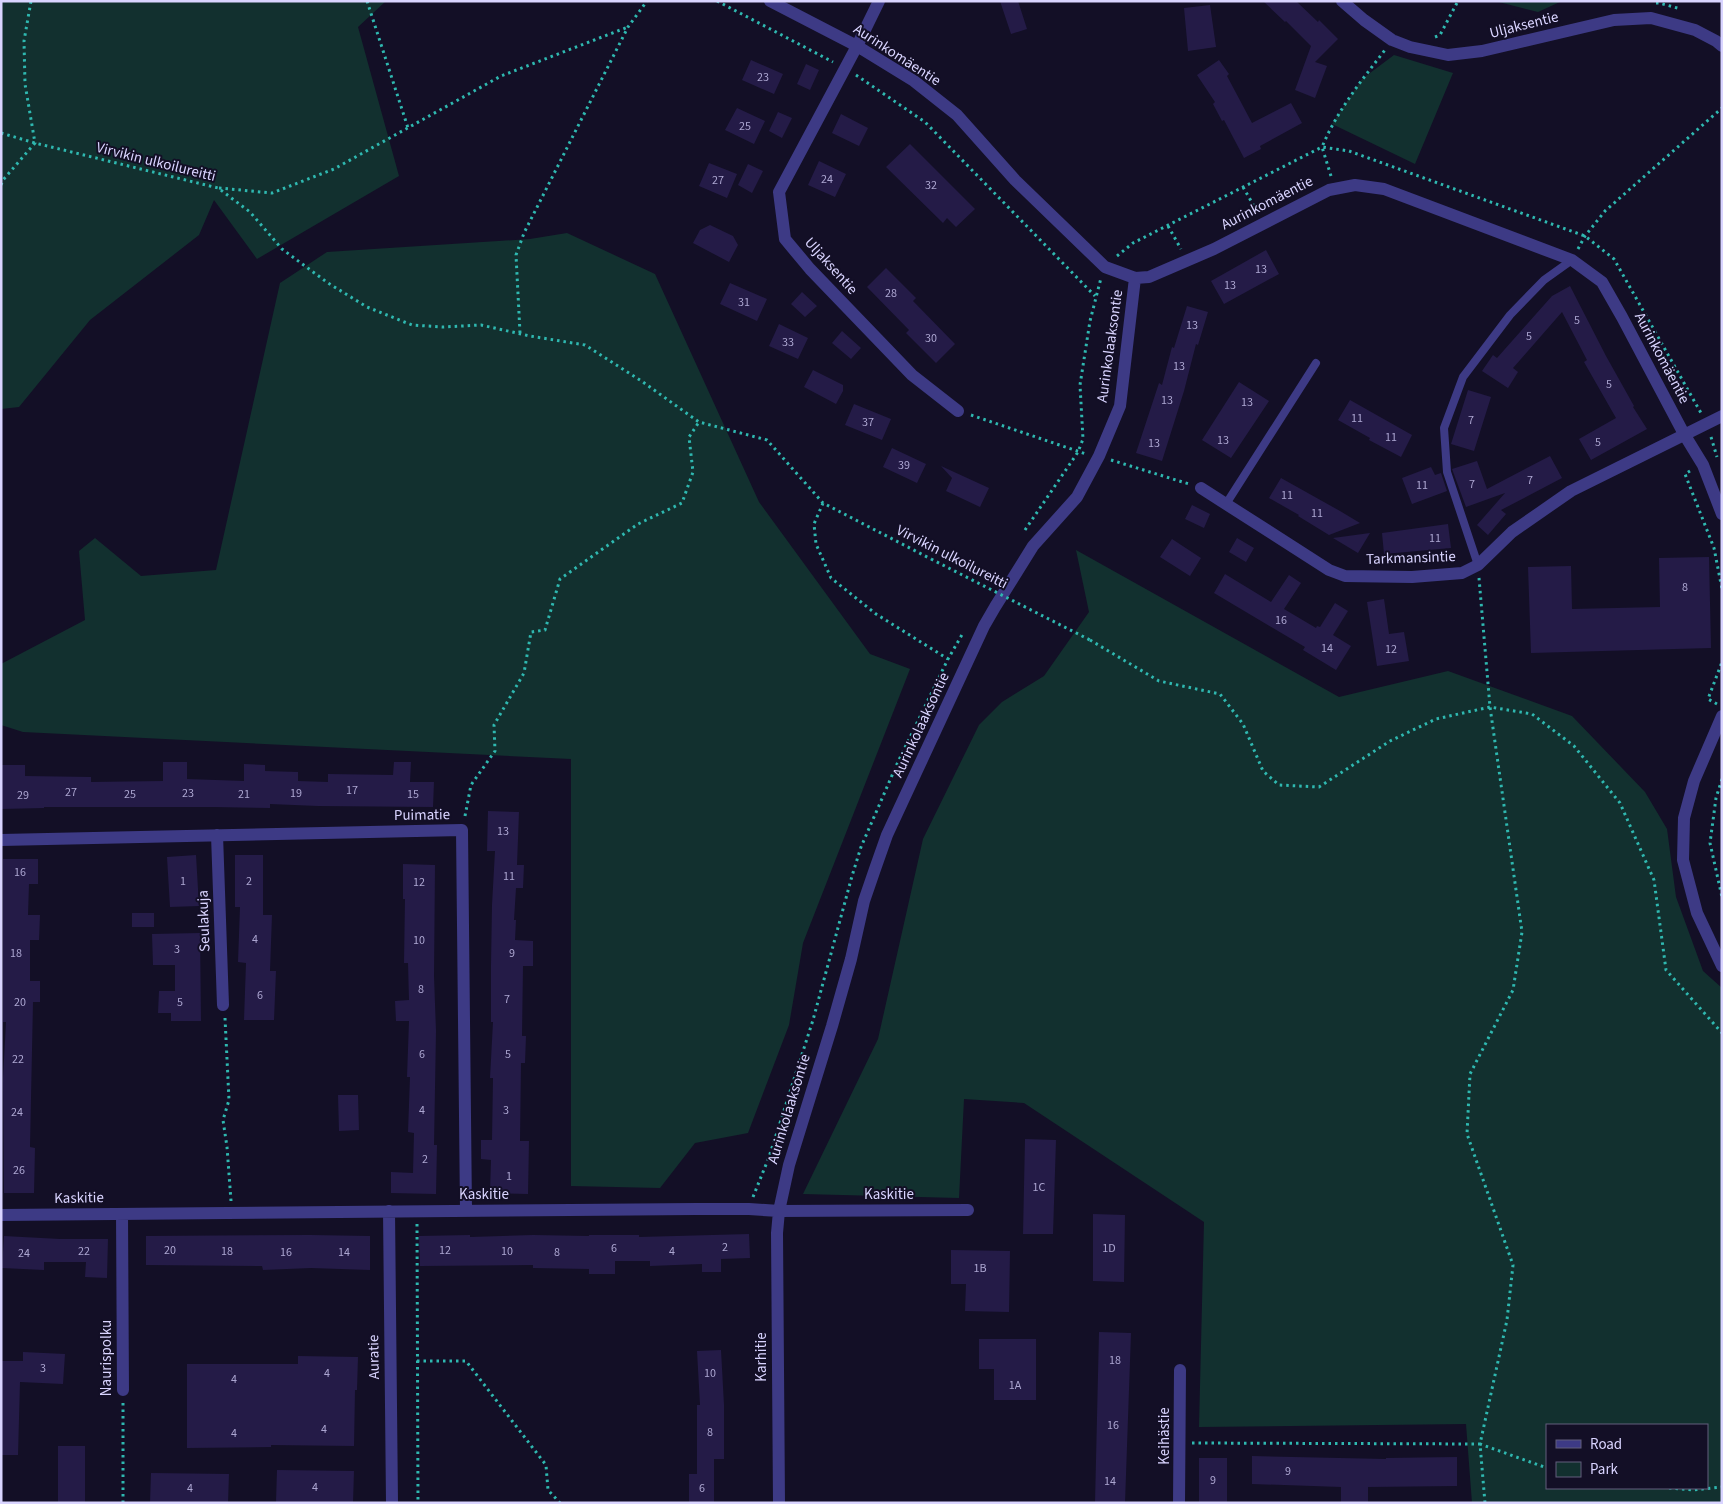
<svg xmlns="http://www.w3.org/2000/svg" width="1723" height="1504" viewBox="0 0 1723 1504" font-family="'Source Sans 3',sans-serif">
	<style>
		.green { fill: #12302f; fill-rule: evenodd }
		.building { fill: #241b47 }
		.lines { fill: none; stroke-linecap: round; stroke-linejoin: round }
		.path { stroke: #2fb8b0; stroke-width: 3; stroke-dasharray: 2.5 4; stroke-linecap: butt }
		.service { stroke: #3d3a85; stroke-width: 8 }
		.minor { stroke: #3d3a85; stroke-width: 12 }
		.path-bridge { stroke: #2fb8b0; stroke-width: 3; stroke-dasharray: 2.5 4; stroke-linecap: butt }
		.labels { text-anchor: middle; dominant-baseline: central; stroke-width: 4; stroke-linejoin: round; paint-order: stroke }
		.number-label { font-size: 12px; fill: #aca6d1 }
		.street-label { font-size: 15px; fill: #d9d4ff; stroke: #130f26 }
	</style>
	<rect width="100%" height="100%" fill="#130f26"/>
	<path class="green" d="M1,1H386L358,27L399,176L257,259L214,200L199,235L90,320L19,407L1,409Z
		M1495,1H1562L1538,12Z
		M1394,55L1453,73L1415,164L1332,124L1362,79Z
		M567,233L655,274L759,502L870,654L910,669L803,943L789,1025L748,1133L695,1143L660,1188L571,1186V759L23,732L1,725V664L85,620L79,551L95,538L141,576L216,570L280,283L327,252L530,239Z
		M1076,550L1339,697L1448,671L1572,716L1645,792L1667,829L1676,897L1703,971L1722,988V1503H1472L1466,1424L1199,1427L1204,1222L1024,1103L964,1099L959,1198L803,1194L878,1039L923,839L979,725L1002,702L1044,676L1089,612ZM1707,1425V1488H1547V1425Z"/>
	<path class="building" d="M1000,1H1018L1027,29L1011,34Z
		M1263,1H1296L1318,22L1319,20L1338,39L1315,62L1327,66L1315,98L1295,90L1311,46L1286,21L1285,22Z
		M1210,5L1216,47L1188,51L1184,8Z
		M751,60L783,74L774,94L742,80Z
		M1219,60L1229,74L1227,76L1252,123L1291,103L1302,123L1260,146L1261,149L1244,158L1224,120L1222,121L1213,104L1215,102L1197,75Z
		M806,64L819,70L810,90L797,84Z
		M737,108L765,121L754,144L725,130Z
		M778,112L792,118L782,138L769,131Z
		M841,114L868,128L859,146L832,133Z
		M910,144L975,209L956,227L947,218L943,223L886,167Z
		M819,161L846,174L835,197L808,185Z
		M709,163L737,174L727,198L699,186Z
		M748,164L763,171L752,193L738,185Z
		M710,225L733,236L738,245L729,262L693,243L700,230Z
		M1266,250L1279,274L1224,304L1211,281Z
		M886,268L916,298L913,301L955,344L936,363L906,333L909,330L867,287Z
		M730,283L767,299L757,321L720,304Z
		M1570,286L1606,356L1634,406L1633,407L1647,429L1591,460L1579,439L1616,418L1584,362L1587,360L1562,312L1513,368L1518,372L1508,388L1482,371L1493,355L1497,358L1552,296Z
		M802,292L817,306L805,317L791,304Z
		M1187,306L1208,312L1198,345L1196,344L1184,391L1162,461L1136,453L1159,383L1162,385L1172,347L1174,348Z
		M779,324L808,338L798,359L769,346Z
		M842,331L861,348L851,359L832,343Z
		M813,370L843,385V391L836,404L804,387Z
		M1239,382L1269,401L1231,458L1202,440Z
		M1468,390L1491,397L1474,451L1451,444Z
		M1350,400L1412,435L1401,457L1369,440L1370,438L1338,420Z
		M854,404L891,419L882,440L845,425Z
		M892,448L926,464L917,483L883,467Z
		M1550,456L1562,478L1501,510L1506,514L1488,535L1477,525L1505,493L1466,507L1452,469L1477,461L1487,489Z
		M941,466L989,488L980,507L946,491L952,478Z
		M1431,467L1435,475L1441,473L1447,491L1412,504L1402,478Z
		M1281,478L1340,511L1360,523L1329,535L1298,516L1299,515L1269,498Z
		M1192,505L1210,514L1204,528L1185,519Z
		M1448,524L1451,548L1384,554L1382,533Z
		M1370,533L1358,553L1333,538Z
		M1237,538L1254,548L1246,562L1229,552Z
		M1172,539L1201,558L1190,576L1160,557Z
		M1709,557L1711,648L1531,653L1528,567L1571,566L1572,609L1660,607L1659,558Z
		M1225,574L1271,602L1289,575L1301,583L1284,609L1316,628L1317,626L1320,627L1335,603L1348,611L1333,635L1351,646L1336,670L1303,650L1305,647L1214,593Z
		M1384,599L1389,634L1404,632L1409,661L1377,666L1367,602Z
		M163,762H187V779L244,781V764L265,765V771L298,772V781L328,782V774L393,775L394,762H411L410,782H434L433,807L318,806L270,804V808L214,807H44V808L1,809V765H25V776L91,777V782L163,781Z
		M488,811L519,812L517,865H524L523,888H516L514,920H516L515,940L533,941V966H523L522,1036H526L525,1063H521L520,1141H529L528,1194L490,1193L491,1160L481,1159V1140H492L493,1078H490L493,1022H491V965L492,905L495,851H487Z
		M196,855L199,906L170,907L167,857Z
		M235,855H263V915H272L270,971H276L274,1020H244L246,963L238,962L240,907H235Z
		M3,859H38V884H29L28,915H40L39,940H30V981H40V1002H33L30,1147L35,1148L34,1193H4L3,1078L6,1022H3Z
		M403,864L435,865L434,976L436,1031L434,1145H437L436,1194L391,1193V1172L413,1173L414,1133L408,1132L410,1077H407L409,1021H396L395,1001L409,1000L408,963H404L405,899H403Z
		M132,913H154V927H132Z
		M200,933L201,1021H171V1013H158L159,991H175V965H153L152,934Z
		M338,1095H358L359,1130L339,1131Z
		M1025,1139L1056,1140L1053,1234H1023Z
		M1093,1214L1125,1215L1124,1282L1093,1281Z
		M749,1234L750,1258L721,1259V1272H702V1264L650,1266V1261H615V1274H589V1269L533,1268V1265L420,1266L419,1236L470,1235V1237L533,1235L589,1236V1235H639V1237Z
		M310,1235L370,1236V1270L311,1268L263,1270L262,1266L146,1265V1236Z
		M4,1236L60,1239H108L107,1278L85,1277L86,1262H44V1270L2,1268Z
		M951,1250L1010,1251L1009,1312L965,1311L966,1284H951Z
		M1099,1332L1131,1333L1125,1503H1095Z
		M979,1339H1036V1400H994V1369H979Z
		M721,1350L724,1405V1459H714V1503H689V1474H697V1405H700L697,1351Z
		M23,1352L65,1354L63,1384L20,1382L18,1455H1V1361H23Z
		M298,1356L358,1357L357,1390H355L354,1446L271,1445V1447L187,1448V1364H298Z
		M58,1446H85V1503H58Z
		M1252,1456L1386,1459V1458L1457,1457V1486L1368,1487V1503H1341V1487L1252,1484Z
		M1199,1458H1227V1503H1199Z
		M277,1470L354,1471L353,1503L276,1502Z
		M151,1473L229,1474L228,1503H150Z"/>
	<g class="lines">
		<path class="path" d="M367,1L408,128
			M717,1L833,62
			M1656,3H1659L1681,9
			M1435,37L1440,35L1458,1
			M856,75L925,122L1095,296
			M1,133L35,143L218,188L250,212L282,249L328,283L367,307L412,325L443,327L481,325L530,336L585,345L640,380L699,422L767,440L823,503L931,559
			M1331,176L1322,147C1337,111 1361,81 1385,50
			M1,185L3,180L35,143L25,84L24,41L31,1
			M1243,187L1258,213
			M219,188L272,193L334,169L501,76L628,27
			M1168,226L1181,249
			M1578,249L1585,236L1605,211L1722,108
			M1117,256L1133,243L1322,147L1349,151L1585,236L1614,259L1701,413
			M520,333L516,255L524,233L628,27L647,1
			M971,415L1086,454
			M1711,437L1717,457
			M1111,460L1189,484
			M1690,471L1685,474L1714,548L1722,589
			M823,503L814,524L816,544L831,578L876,614L948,659
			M1025,530L1078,452L1083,439L1080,385L1090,321L1101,278
			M1479,578L1490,707L1522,932L1513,990L1470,1074L1467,1134L1513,1265L1507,1320L1480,1444L1547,1468
			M1090,640L1159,681L1220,694L1243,724L1263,771L1279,785L1319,787L1390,741L1436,719L1490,707L1532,714L1574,746L1620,803L1654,880L1666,970L1722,1033
			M1717,704L1708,699L1722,662
			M1722,779L1716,798L1710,843L1722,897
			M465,816L471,785L495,751L494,725L524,673L531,632L545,630L560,579L638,524L682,503L693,472L689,437L699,422
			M225,1018L229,1100L223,1120L227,1147L231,1201
			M780,1123L813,1020L852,876L861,847L897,764L948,659L963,633
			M753,1197L769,1157L780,1123L787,1113L790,1112
			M417,1224L418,1503
			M417,1361H466L546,1465L548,1490L560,1503
			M123,1403V1503
			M1192,1443L1480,1444L1485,1503
			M1669,1488L1693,1490L1722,1487"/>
		<path class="service" d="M1226,504L1316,363
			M1478,565L1447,472L1444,428L1463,377L1510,315L1544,280L1572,260"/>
		<path class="minor" d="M770,1L857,46L914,81L957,115L1015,180L1105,267L1135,278L1149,277L1214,249L1329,190L1355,185L1384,189L1572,260L1602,282L1622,317L1684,434L1703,465L1722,514
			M879,1L857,46L779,192L785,239L810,269L912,375L958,411
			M1342,1L1364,20L1392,40L1410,47L1448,55L1482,51L1614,20L1651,18L1695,30L1716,41L1722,46
			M1201,488L1329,570L1345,576L1412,577L1462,573L1478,565L1512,532L1571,491L1722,416
			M1722,716L1694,781L1684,818L1683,860L1697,913L1722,966
			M217,835L223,1005
			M1,840L462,830L466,1211
			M389,1211L392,1503
			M122,1214L123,1390
			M1,1215L695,1209H749L779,1211L968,1210
			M779,1503L777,1233L779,1211L789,1165L832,1026L851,959L864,901L875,869L887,835L984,626L995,607L1033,546L1077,497L1099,456L1120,406L1135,278
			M1179,1503L1180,1370"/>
		<path class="path-bridge" d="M931,559L1090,640"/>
	</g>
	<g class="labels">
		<g class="number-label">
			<text x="763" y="77">23</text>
			<text x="745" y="126">25</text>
			<text x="827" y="179">24</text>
			<text x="718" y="180">27</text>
			<text x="931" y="185">32</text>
			<text x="1261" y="269">13</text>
			<text x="1230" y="285">13</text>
			<text x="891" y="293">28</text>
			<text x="744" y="302">31</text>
			<text x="1577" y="320">5</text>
			<text x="1192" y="325">13</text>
			<text x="1529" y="336">5</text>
			<text x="931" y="338">30</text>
			<text x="788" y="342">33</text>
			<text x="1179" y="366">13</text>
			<text x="1609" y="384">5</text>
			<text x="1167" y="400">13</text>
			<text x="1247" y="402">13</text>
			<text x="1357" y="418">11</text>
			<text x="1471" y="420">7</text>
			<text x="868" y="422">37</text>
			<text x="1391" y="437">11</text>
			<text x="1223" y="440">13</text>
			<text x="1598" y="442">5</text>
			<text x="1154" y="443">13</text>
			<text x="904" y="465">39</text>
			<text x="1530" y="480">7</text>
			<text x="1472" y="484">7</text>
			<text x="1422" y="485">11</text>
			<text x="1287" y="495">11</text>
			<text x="1317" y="513">11</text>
			<text x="1435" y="538">11</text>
			<text x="1685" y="587">8</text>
			<text x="1281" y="620">16</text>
			<text x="1327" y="648">14</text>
			<text x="1391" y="649">12</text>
			<text x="352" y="790">17</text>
			<text x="71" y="792">27</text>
			<text x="188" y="793">23</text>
			<text x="296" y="793">19</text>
			<text x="130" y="794">25</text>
			<text x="244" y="794">21</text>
			<text x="413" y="794">15</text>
			<text x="23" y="795">29</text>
			<text x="503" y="831">13</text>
			<text x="20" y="872">16</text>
			<text x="509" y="876">11</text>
			<text x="183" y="881">1</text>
			<text x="249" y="881">2</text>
			<text x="419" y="882">12</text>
			<text x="255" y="939">4</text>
			<text x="419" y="940">10</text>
			<text x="177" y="949">3</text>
			<text x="16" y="953">18</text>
			<text x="512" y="953">9</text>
			<text x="421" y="989">8</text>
			<text x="260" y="995">6</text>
			<text x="507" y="999">7</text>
			<text x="20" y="1002">20</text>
			<text x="180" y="1002">5</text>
			<text x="422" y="1054">6</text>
			<text x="508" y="1054">5</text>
			<text x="18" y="1059">22</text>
			<text x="422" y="1110">4</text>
			<text x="506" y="1110">3</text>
			<text x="17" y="1112">24</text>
			<text x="425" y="1159">2</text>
			<text x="19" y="1170">26</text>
			<text x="509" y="1176">1</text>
			<text x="1039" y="1187">1C</text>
			<text x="725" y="1247">2</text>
			<text x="614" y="1248">6</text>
			<text x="1109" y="1248">1D</text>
			<text x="170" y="1250">20</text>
			<text x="445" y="1250">12</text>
			<text x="84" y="1251">22</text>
			<text x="227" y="1251">18</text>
			<text x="507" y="1251">10</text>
			<text x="672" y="1251">4</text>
			<text x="286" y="1252">16</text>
			<text x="344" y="1252">14</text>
			<text x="557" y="1252">8</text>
			<text x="24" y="1253">24</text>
			<text x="980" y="1268">1B</text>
			<text x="1115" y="1360">18</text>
			<text x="43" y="1368">3</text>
			<text x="327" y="1373">4</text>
			<text x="710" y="1373">10</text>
			<text x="234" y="1379">4</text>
			<text x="1015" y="1385">1A</text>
			<text x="1113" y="1425">16</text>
			<text x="324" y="1429">4</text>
			<text x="710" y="1432">8</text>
			<text x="234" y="1433">4</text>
			<text x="1288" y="1471">9</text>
			<text x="1213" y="1480">9</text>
			<text x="1110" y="1481">14</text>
			<text x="315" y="1487">4</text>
			<text x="190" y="1488">4</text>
			<text x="702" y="1488">6</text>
		</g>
		<g class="street-label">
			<text transform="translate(1524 25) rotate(-14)">Uljaksentie</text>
			<text transform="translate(897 55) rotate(33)">Aurinkomäentie</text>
			<text transform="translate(156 162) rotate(14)">Virvikin ulkoilureitti</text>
			<text transform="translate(1267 203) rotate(-27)">Aurinkomäentie</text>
			<text transform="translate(831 266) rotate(48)">Uljaksentie</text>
			<text transform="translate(1110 346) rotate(-82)">Aurinkolaaksontie</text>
			<text transform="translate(1662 358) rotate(62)">Aurinkomäentie</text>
			<text transform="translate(952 557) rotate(27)">Virvikin ulkoilureitti</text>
			<text transform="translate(1411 558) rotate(-2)">Tarkmansintie</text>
			<text transform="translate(921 725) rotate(-65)">Aurinkolaaksontie</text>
			<text transform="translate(422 815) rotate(-1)">Puimatie</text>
			<text transform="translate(204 921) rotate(-92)">Seulakuja</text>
			<text transform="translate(789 1109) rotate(-73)">Aurinkolaaksontie</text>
			<text x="484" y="1194">Kaskitie</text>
			<text x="889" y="1194">Kaskitie</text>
			<text transform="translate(79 1198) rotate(-1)">Kaskitie</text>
			<text transform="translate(374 1357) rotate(-91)">Auratie</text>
			<text transform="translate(761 1357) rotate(-90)">Karhitie</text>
			<text transform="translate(106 1358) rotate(-90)">Naurispolku</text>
			<text transform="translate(1164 1436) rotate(-90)">Keihästie</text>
		</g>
	</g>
	<rect width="1723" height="1504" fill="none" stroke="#d9d4ff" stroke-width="5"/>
	<rect x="1546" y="1424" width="162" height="65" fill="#130f26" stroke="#625e7d"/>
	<rect x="1556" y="1440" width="25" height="8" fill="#3d3a85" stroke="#625e7d"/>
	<text x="1590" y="1449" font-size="15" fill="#d9d4ff">Road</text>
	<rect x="1556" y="1462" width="25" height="15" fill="#12302f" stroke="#625e7d"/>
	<text x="1590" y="1474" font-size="15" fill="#d9d4ff">Park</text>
</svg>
